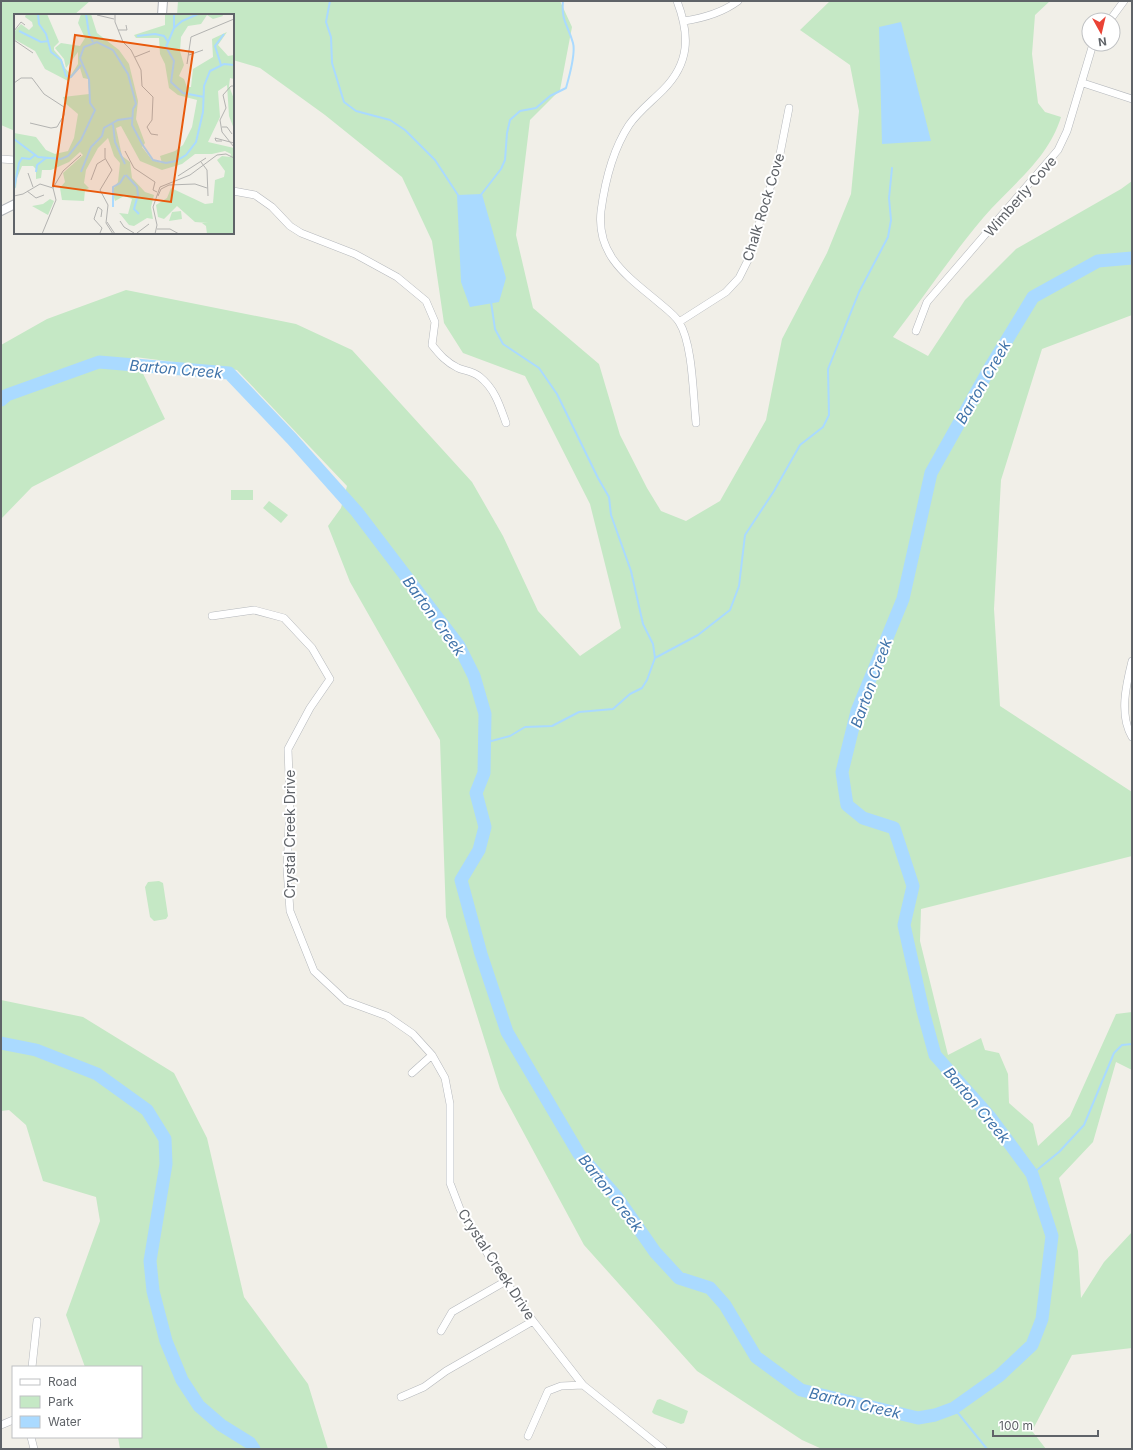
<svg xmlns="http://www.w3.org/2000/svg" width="1133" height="1450" viewBox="0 0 1133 1450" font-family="Inter,sans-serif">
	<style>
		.green { fill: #c5e8c5 }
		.water { fill: #aadaff }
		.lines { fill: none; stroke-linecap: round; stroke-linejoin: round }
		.stream { stroke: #aadaff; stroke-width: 2 }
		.river { stroke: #aadaff; stroke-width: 13 }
		.minor-casing { stroke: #b5b8bc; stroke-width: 8 }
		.tertiary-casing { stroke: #b5b8bc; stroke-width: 10 }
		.minor { stroke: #fff; stroke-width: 7 }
		.tertiary { stroke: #fff; stroke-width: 8 }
		.labels { text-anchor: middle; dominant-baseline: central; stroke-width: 4; stroke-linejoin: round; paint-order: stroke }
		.street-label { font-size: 14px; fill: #5f6368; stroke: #fff }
		.water-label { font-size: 15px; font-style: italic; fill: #4174aa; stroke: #fff }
		.inset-river { fill: none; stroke: #aadaff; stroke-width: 2 }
		.inset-road { fill: none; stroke: #b3b3b1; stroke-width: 1 }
		.view { fill: #e8590c; fill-opacity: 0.15; stroke: #e8590c; stroke-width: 2 }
		.inset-edge { fill: none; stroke: #5f6368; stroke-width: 2 }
	</style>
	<rect width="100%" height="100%" fill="#f1efe8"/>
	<path class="green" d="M1,1H90L74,15H15V131L1,125Z
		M178,1H560L572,27L560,90L530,120L516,235L533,308L599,364L620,435L647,488L661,511L686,521L720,501L766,420L782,339L827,253L851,194L859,111L850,65L800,30L830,1H1050L1035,15L1032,54L1038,103L1045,112L1061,117C1048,160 1011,185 983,218C951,256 923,298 893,337L928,356L965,300L1016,249L1121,189L1132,181V315L1042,349L1001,480L994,609L1000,706L1132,792V856L921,909L920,941L948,1055L981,1038L985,1050L999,1053L1008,1074L1009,1103L1033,1124L1038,1146L1070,1116L1116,1014L1132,1012V1070L1116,1062L1093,1142L1059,1178L1078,1251L1081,1298L1104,1262L1132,1232V1348L1072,1355L1032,1431L1046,1449H822L802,1440L697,1371L584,1245L500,1089L446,917L440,740L350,582L328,526L341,508L347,486L237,370L135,357L165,419L32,487L1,519V345L47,319L126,290L296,324L352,350L472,482L503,536L538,611L580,656L621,628L590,504L525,376L463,353L444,323L432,241L402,177L325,115L260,68L233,60V15H177Z
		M231,490H253V500H231Z
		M269,501L288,515L281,523L263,508Z
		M159,881L163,883L168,916L166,919L154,921L150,917L145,887L148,882Z
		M1,1000L83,1017L174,1073L207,1138L244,1297L308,1384L328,1449H120L118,1437H141V1367H85L66,1315L100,1221L96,1197L43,1181L26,1125L9,1110L1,1111Z
		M660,1399L688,1411L684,1423L681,1424L654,1414L652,1412L657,1400Z"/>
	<path class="water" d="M901,22L931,141L882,144L879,27Z
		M482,194L506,278L499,302L470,307L461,282L457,195Z"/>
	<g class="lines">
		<path class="stream" d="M330,1L326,22L331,37L332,63L344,102L356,111L390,120L405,130L435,160L458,195
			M480,196L501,169L505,160L507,133L510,120L520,111L536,108L550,96L566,88C569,77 576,54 573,43C568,25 561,21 563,1
			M491,302L495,329L503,344L539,368L557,394L598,478L609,497L611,515L631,571L643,624L653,644L655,658
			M484,743L510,736L525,727L552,726L579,712L613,709L630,694L642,688L647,680L655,658L698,635L730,610L739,586L745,535L774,491L800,445L823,427L829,415L828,369L859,292L888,237L891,220L889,198L892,168
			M1032,1174L1059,1152L1084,1125L1114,1053L1122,1045L1132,1044
			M954,1408L987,1449"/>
		<path class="river" d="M1,400L7,395L99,362L229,373L292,439L357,512L459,646L474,676L485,714L484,773L476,793L485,827L479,850L461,880L481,954L507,1032L579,1154L616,1196L655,1252L679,1278L710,1288L725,1305L756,1357L801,1390L918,1418L935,1415L954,1408L999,1376L1032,1345L1042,1319L1052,1236L1032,1174L990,1117L935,1055L923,1011L904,925L913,886L894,828L863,818L847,805L842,772L857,711L903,599L931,473L991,366L1033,297L1098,261L1132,258
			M1,1043L36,1050L97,1074L147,1110L165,1139L166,1164L150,1261L153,1291L166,1341L182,1380L199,1406L221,1425L250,1443L254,1449"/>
		<defs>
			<path id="minor" d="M677,1C690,35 690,63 663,90C651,102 638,112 629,125C612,151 605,181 601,211C596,255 627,276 657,301C665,308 674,314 679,322C693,344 693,396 696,423
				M1110,20L1124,1
				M684,21C704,18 722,13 738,1
				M1083,83L1132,99
				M1,159L15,160
				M233,191L255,195L272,207L290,226L301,233L355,254L397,277L426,301L435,322L432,345C440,355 446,362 458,368C465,371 473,371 480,377C495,389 500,406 506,423
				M679,322L726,292L739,278L748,260L779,159L789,108
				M916,331L927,302L1058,150L1067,131L1093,44
				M212,616L254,610L284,618L312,648L330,679L310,708L288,749L290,803L287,869L290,911L314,971L346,1001L387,1016L413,1034L432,1055L445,1078L450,1104V1183L460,1209L495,1266L533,1321L583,1385L663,1449
				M1132,661C1126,685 1119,715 1132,737
				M412,1073L432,1055
				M441,1331L452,1312L506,1281
				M32,1367L37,1321
				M401,1397L424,1387L446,1371L533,1321
				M1,1425L13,1420
				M528,1436L548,1391L561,1386L583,1385
				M31,1437L34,1449"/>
			<path id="tertiary" d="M162,15L163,1
				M1,211L15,204"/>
		</defs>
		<use href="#minor" class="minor-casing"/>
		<use href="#tertiary" class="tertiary-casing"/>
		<use href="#minor" class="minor"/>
		<use href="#tertiary" class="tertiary"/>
	</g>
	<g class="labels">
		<g class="street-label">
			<text transform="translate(1020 196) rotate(-49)">Wimberly Cove</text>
			<text transform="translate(763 207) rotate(-73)">Chalk Rock Cove</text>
			<text transform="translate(289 834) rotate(-90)">Crystal Creek Drive</text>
			<text transform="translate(497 1264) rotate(57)">Crystal Creek Drive</text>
		</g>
		<g class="water-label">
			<text transform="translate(176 369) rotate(5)">Barton Creek</text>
			<text transform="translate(983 382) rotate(-60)">Barton Creek</text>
			<text transform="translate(434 616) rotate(54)">Barton Creek</text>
			<text transform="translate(871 683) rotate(-70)">Barton Creek</text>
			<text transform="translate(977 1105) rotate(50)">Barton Creek</text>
			<text transform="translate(611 1193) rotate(52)">Barton Creek</text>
			<text transform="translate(855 1403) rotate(13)">Barton Creek</text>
		</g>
	</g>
	<g transform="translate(14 14)">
		<rect width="220" height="220" fill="#f1efe8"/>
		<path d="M12,0H33L45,28L40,33V36L47,44L51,54L57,61L64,50V38L52,54L50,45L41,34L47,29L66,32L71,24L64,9L67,0H77L83,19L105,36L115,50L124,87L122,105L131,129L128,133L138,146L148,149L146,142L161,137L169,131L178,113L183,86L164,81L155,74L151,50L146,40L145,24H122L120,21L151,11V0H208L209,2L199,5L193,1L187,10L174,12L167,23L166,37L170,51L165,62L170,65L173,73H177L179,55L199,43L198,25L213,18L204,31L214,42L220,41V65L216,64L215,72L220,85V115L215,102L213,71L204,77L206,103L194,128L220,134V220H193L192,212L188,209H194L181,208L163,192L150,205L144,203L142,191L153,184L157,174L191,190L199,189L201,166L210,163L211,157L203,146L208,142L216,143L217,140L211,137L198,140H181L168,150L148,156L126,147L107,112L102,114L108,142L116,148L118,164L131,178L140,181L137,193L139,205L133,204L120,212L115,211L107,201L105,199L114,200L118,185L110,182L101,187L98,177L104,168L106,149L100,142L94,124L84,134L72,156L70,169L75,174L71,176L70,187L48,186L46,174L51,168L49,159L69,141L66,138L55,148L37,156H28L27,164L22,165V155L19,152H8L3,164L2,174L0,173V119L22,123L32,136L41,140L54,137L60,124L64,100L51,89L49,83L75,80V77L74,65L69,64L66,54L54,67L31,55L21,37L0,25V18L7,10L15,16L19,12L18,8L11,3ZM36,185L40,187L34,201L18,192L29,190ZM167,197L168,205L155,207L158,198Z" fill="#c5e8c5"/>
		<path class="inset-river" d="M24,0L25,10L32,20L37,38L47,46L52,62L57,63L67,51M72,0L75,20L79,28M160,14L168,7L184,0M160,14V0M160,14L152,33L160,47L157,68L169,79L190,83M5,17L27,28L35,27M123,22L141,20L150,22L154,28M207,51L201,32L210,20M99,110L101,128L111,150M0,125L24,143L47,145L54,142L67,126L81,96L76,89L75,65L66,44L70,33L83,28L99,36L114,60L122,90L119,95L118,111L128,130L139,146L152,149L162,147L172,141L182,128L189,98L190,72L196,57L210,50L220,51M22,158L23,151L32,144M67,158L77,133L88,122L90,114L104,106L118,104M112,161L123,173L124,181L120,195L125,200M0,175L5,149L8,144L16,145L21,141M99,193V173L106,169L111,161"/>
		<path class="inset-road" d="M101,0V8L109,28L117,36L127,56L128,72L139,83L138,106L133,113L137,120L144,121M83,1L100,5M104,16H113L112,11M0,17L7,8L11,11M0,26L19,39M175,41L189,36M121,43L136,37M173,50L177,23L220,5M0,69L7,64H18L30,80L50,93V101L43,113L37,114L16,109M220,72H217L209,81L212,94L206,106L208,118L220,133M208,113H213L218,120M208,127H202L201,124L220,129M91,134V144L98,156L86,176L94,191L92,209L99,220M111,137L120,154L141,168L139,176L143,178M187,148L193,156L194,182M14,159L19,173M164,162L192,144M77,166L83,150L91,145M39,174L49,157L67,141M13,177L22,184L30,181M0,182L9,180L26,170L39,174L42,186L28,220M144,182L147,175L155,171L181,170L193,174M106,207L110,213L120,219M93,208L101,220M143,215H156L165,220M86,219L88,214L80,205L84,193L88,196L87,203M123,219L135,210M141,220L143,211L139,193L146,173L176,161L203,141L212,140L220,144"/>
		<path class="view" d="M61,21L179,38L157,188L39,172Z"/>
		<rect width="220" height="220" class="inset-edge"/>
	</g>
	<rect width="1133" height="1450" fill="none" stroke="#5f6368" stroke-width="4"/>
	<rect x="12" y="1366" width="130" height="72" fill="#ffffff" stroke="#bfc1c3"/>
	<rect x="20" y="1379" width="20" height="6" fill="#ffffff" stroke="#bfc1c3"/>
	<text x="48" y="1386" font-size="12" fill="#5f6368">Road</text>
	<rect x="20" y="1396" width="20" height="12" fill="#c5e8c5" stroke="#bfc1c3"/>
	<text x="48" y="1406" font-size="12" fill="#5f6368">Park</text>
	<rect x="20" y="1416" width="20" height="12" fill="#aadaff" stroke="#bfc1c3"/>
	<text x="48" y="1426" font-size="12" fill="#5f6368">Water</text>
	<g transform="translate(1101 32) rotate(172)"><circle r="19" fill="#ffffff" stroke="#bfc1c3"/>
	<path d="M0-3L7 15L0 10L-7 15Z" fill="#ea4335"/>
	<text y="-6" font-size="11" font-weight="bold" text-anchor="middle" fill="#5f6368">N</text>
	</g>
	<path d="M993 1430v6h105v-6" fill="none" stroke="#5f6368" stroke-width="2"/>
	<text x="999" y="1430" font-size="12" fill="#5f6368" stroke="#ffffff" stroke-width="3" paint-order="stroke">100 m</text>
</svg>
